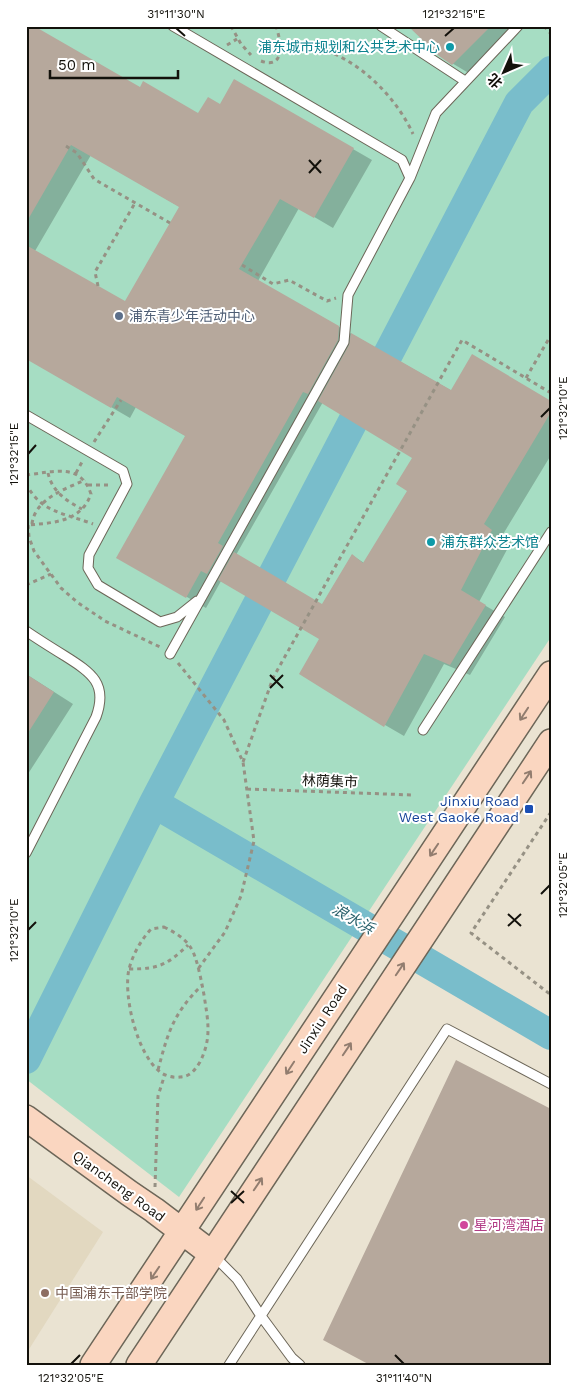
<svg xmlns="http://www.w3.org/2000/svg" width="577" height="1391" viewBox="0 0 577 1391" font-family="'Work Sans','Noto Sans SC',sans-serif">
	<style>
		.built { fill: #e2d8c0 }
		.green { fill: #a6ddc3 }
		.shadow { fill: #0003; fill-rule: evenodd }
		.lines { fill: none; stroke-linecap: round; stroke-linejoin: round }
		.river { stroke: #79bdcb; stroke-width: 30 }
		.building { fill: #b6a89c }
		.lane-casing { stroke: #6c6658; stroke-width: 11 }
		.secondary-casing { stroke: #6c6658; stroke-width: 28 }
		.path { stroke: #969184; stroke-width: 3; stroke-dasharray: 4 4; stroke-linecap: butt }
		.lane { stroke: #fff; stroke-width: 9 }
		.secondary { stroke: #fad6c0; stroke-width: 25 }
		.oneway { stroke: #927d6f }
		.ticks { fill: none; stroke: #13110b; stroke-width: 2 }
		.culture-dot { fill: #0f9aa8; stroke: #fff; stroke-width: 2 }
		.service-dot { fill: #5c6f8a; stroke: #fff; stroke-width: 2 }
		.transit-dot { fill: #1a4fb4; stroke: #fff; stroke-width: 2 }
		.hotel-dot { fill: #d1479c; stroke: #fff; stroke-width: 2 }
		.education-dot { fill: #8d6e63; stroke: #fff; stroke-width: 2 }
		.labels { text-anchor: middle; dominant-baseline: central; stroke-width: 4; stroke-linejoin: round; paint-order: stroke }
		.culture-label { font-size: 14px; fill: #0d838f; stroke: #fff; text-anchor: end }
		.service-label { font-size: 14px; fill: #4e5e75; stroke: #fff; text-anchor: start }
		.street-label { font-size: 14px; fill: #13110b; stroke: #fff }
		.transit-label { font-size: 14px; fill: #164399; stroke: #fff; text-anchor: end }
		.hotel-label { font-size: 14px; fill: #b23c85; stroke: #fff; text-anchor: start }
		.education-label { font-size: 14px; fill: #785e54; stroke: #fff; text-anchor: start }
		.water-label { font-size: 15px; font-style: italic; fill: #28606b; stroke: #fff }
		.neatline { fill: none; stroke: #13110b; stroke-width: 2 }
		.ticks-label { font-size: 12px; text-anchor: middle; fill: #13110b }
	</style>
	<rect width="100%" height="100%" fill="#eae3d2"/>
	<path class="built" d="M26,1175L103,1232L26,1354Z"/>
	<path class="green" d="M26,26H551V637L179,1197L26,1079Z"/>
	<path class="shadow" d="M26,26L140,89L199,114L220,106L235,81L372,160L333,228L299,208L258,281L452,391L551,402V455L502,536L511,542L479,602L505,617L470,675L444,664L404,736L385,725L321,639L221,581L206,608L118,557L186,436L136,407L130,418L26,358ZM91,155L180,207L125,303L35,251ZM323,402L413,457L409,491L364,563L352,555L323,606L236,555Z
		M410,26H521L472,75L440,56Z
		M26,674L73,704L26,777Z"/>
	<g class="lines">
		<path class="river" d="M154,803L551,1035
			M26,1059L154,803L519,103L551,71"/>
	</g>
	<path class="building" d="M26,26H34L140,87L143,81L198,113L208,97L220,104L234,79L354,148L314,218L280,199L239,269L339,326L338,340L308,394L303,392L218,543L223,546L207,574L201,571L186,598L116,558L185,436L117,397L111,408L26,359V245L125,301L179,207L71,145L26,223Z
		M408,26H491L452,65L439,56Z
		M351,333L451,390L472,354L551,401V412L484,524L492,530L461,590L486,605L450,665L424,654L384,727L299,674L319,639L218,580L234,552L322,604L352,554L363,563L407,491L396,484L412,458L318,401L349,345Z
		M26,674L54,692L26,736Z
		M456,1060L551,1109V1365H370L323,1340Z"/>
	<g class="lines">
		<defs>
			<path id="lane" d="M381,26L465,81
				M410,178L436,113L518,26
				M26,415L123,471L127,484L89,555L88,568L98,585L160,622L177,617L197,601
				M26,631C39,640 52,648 65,656C92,673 108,684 96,717L26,853
				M170,654L344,342L348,295L410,178L402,160L173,26
				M423,730L551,532
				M214,1256L237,1279L261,1316L292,1358L300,1365
				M229,1365L447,1029L551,1084"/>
			<path id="secondary" d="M26,1118L129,1193L154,1210L212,1254
				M93,1365L551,674
				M139,1365L551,742"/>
		</defs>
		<use href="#lane" class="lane-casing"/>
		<use href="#secondary" class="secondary-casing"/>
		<path class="path" d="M231,26L241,44L251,55
			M544,26L551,34
			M280,43C294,44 309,44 322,49C361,62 396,97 413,134
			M227,45L237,39
			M261,61C286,70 281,41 276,26
			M66,146L77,153L94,179L170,223
			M242,265L273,284L289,280L327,301L336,298
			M98,286L95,272L135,203
			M526,378L551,335
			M94,442L121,400
			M48,473C52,491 66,501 82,509
			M76,473L83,460
			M26,475C54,472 80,462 91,494C81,522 53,523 27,525
			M26,483C40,513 65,513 93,524
			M88,485H112
			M32,524C35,499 65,489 85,480
			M28,525L29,537L34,551L61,588L77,602L105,621L160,647
			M26,585L51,574
			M178,663L224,720L243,762L254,841L241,896L225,932L198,969
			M243,762L273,678L462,340L551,393
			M247,789L413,795
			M551,812L471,933L551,995
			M164,927C174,932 185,938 191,948C197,957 202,984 204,995C208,1021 212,1038 200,1062C195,1070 190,1077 180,1077C174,1078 164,1076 159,1071C137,1053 123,996 129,969C133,954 141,940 151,929Z
			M129,969C159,969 167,965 188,945
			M158,1070C168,1032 173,1014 202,985
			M155,1187L158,1096L165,1074"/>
		<use href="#lane" class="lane"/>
		<use href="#secondary" class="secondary"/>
	</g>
	<defs><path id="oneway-shaft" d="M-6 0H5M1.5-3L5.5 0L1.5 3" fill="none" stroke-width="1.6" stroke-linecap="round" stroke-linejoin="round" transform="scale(1.25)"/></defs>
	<g class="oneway">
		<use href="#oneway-shaft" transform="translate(524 714) rotate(123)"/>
		<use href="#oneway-shaft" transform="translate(527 777) rotate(-56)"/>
		<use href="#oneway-shaft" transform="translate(434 850) rotate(124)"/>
		<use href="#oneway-shaft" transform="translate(400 969) rotate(-56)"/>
		<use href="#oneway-shaft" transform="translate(347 1049) rotate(-56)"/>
		<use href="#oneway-shaft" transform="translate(290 1068) rotate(123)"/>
		<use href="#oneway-shaft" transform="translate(258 1184) rotate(-56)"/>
		<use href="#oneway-shaft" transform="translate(200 1204) rotate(123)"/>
		<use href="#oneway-shaft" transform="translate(155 1273) rotate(124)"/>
	</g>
	<path class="ticks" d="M176,28L185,36M445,36L454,28M309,160L321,173M309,173L321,160M541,417L550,408M28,454L36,445M270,675L283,688M270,688L283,675M541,894L550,885M508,914L521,926M508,926L521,914M28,930L36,922M231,1191L244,1203M231,1203L244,1191M395,1355L404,1364M71,1364L80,1355"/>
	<g class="culture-dot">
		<circle cx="450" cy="47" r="5"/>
		<circle cx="431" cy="542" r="5"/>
	</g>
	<circle class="service-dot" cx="119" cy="316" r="5"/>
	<rect class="transit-dot" x="524" y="804" width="10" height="10" rx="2.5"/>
	<circle class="hotel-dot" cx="464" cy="1225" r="5"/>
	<circle class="education-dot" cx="45" cy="1293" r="5"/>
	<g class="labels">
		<g class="culture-label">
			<text x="440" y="47">浦东城市规划和公共艺术中心</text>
			<text x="441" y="542" text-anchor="start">浦东群众艺术馆</text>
		</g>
		<g class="service-label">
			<text x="129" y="316">浦东青少年活动中心</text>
		</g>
		<g class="street-label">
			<text transform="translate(330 781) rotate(2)">林荫集市</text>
			<text transform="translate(322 1019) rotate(-57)">Jinxiu Road</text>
			<text transform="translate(119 1186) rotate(36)">Qiancheng Road</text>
		</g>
		<g class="transit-label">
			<text x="519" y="801">Jinxiu Road<tspan x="519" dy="16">West Gaoke Road</tspan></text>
		</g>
		<g class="hotel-label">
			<text x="474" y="1225">星河湾酒店</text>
		</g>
		<g class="education-label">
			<text x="55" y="1293">中国浦东干部学院</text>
		</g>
		<g class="water-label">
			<text transform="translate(353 919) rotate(30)">浪水浜</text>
		</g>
	</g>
	<rect width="577" height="1391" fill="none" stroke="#ffffff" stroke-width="55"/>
	<g transform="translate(504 72) rotate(225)" stroke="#ffffff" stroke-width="4" paint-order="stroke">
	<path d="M0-4L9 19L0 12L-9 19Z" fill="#13110b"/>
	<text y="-8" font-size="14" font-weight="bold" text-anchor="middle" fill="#13110b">北</text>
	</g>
	<path d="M50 70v8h128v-8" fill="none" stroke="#13110b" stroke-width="2.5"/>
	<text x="58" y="70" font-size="15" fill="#13110b" stroke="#ffffff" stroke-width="4" paint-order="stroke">50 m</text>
	<rect x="28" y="28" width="522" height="1336" class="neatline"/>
	<g class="ticks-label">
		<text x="176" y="18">31°11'30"N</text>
		<text x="454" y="18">121°32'15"E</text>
		<text transform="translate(563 408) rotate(-90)" y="4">121°32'10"E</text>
		<text transform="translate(14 454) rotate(-90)" y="4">121°32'15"E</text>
		<text transform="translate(563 885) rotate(-90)" y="4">121°32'05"E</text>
		<text transform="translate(14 930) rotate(-90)" y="4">121°32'10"E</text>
		<text x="71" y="1382">121°32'05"E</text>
		<text x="404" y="1382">31°11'40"N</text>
	</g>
</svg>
